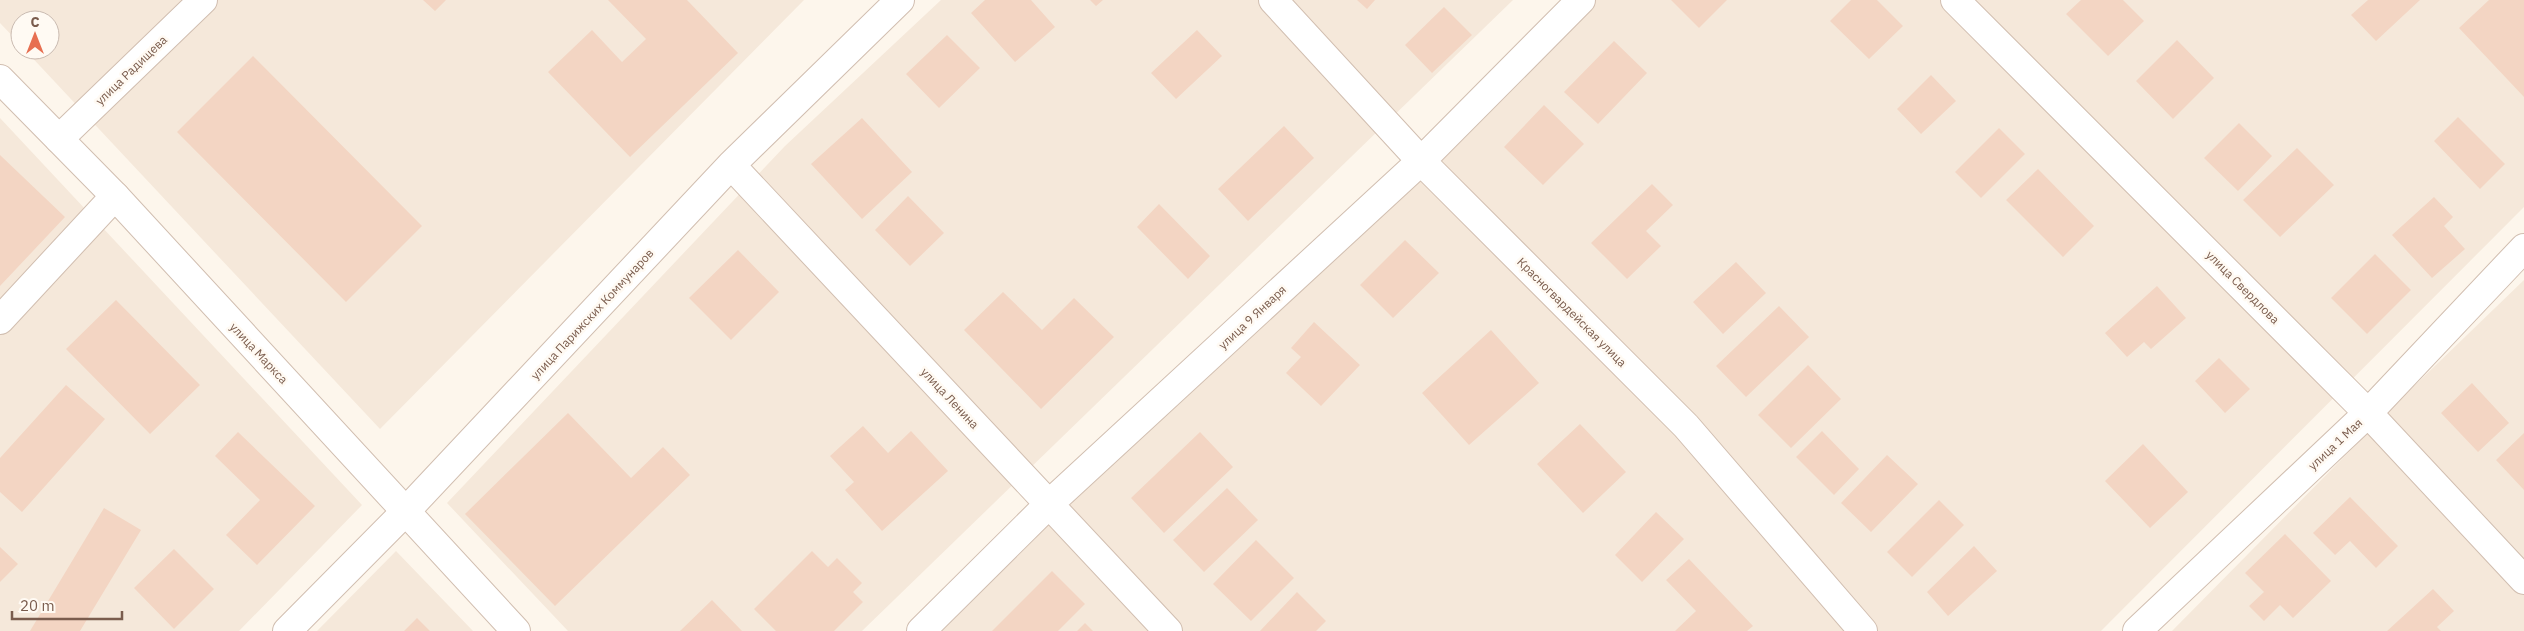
<svg xmlns="http://www.w3.org/2000/svg" width="2524" height="631" viewBox="0 0 2524 631" font-family="'IBM Plex Sans',sans-serif">
	<style>
		.residential { fill: #f5e8da }
		.building { fill: #f3d5c3 }
		.lines { fill: none; stroke-linecap: round; stroke-linejoin: round }
		.minor-casing { stroke: #d1beb0; stroke-width: 30 }
		.tertiary-casing { stroke: #d1beb0; stroke-width: 30 }
		.minor { stroke: #fff; stroke-width: 28 }
		.tertiary { stroke: #fff; stroke-width: 28 }
		.labels { text-anchor: middle; dominant-baseline: central; stroke-width: 5; stroke-linejoin: round; paint-order: stroke }
		.street-label { font-size: 12px; fill: #7a5c4d; stroke: #fffaf3 }
	</style>
	<rect width="100%" height="100%" fill="#fdf6ec"/>
	<path class="residential" d="M0,0H804L380,429L25,50H50V20H20V44L0,23Z
		M941,0H1513L862,631H568L447,503L785,146Z
		M1593,0H2524V207L2101,631H942L1100,472Z
		M0,118L362,505L239,631H0Z
		M2524,280V631H2172L2411,389Z
		M396,551L473,631H317Z"/>
	<path class="building" d="M423,0H446L435,11Z
		M608,0H687L738,53L630,157L548,72L592,30L622,62L646,39Z
		M985,0H1031L1055,27L1015,62L971,13Z
		M1090,0H1103L1096,6Z
		M1357,0H1375L1367,9Z
		M1671,0H1727L1699,28Z
		M1851,0H1877L1903,26L1869,59L1830,21Z
		M2081,0H2123L2144,21L2108,56L2066,14Z
		M2368,0H2420L2376,41L2351,15Z
		M2489,0H2524V97L2459,28Z
		M1444,7L1472,35L1432,73L1405,45Z
		M1197,30L1222,56L1176,99L1151,73Z
		M947,35L980,68L939,108L906,74Z
		M2177,40L2214,78L2173,119L2136,81Z
		M1614,41L1647,73L1598,124L1564,92Z
		M253,56L422,226L346,302L177,132Z
		M1931,75L1956,101L1921,134L1897,109Z
		M1544,105L1584,144L1543,185L1504,147Z
		M2458,117L2505,164L2480,189L2434,141Z
		M862,118L912,172L862,219L811,164Z
		M2239,123L2272,156L2238,191L2204,158Z
		M1284,126L1314,158L1248,221L1218,189Z
		M1999,128L2025,154L1981,198L1955,172Z
		M2297,148L2334,185L2280,237L2243,200Z
		M0,155L65,217L0,286Z
		M2038,169L2094,226L2063,257L2006,200Z
		M1652,184L1673,205L1646,231L1661,246L1627,279L1591,243Z
		M908,196L944,233L910,266L875,230Z
		M2434,197L2453,217L2444,226L2465,249L2432,278L2392,235Z
		M1159,204L1210,256L1188,279L1137,227Z
		M1405,240L1439,273L1393,318L1360,285Z
		M738,250L779,292L731,340L689,298Z
		M2375,254L2411,290L2367,334L2331,298Z
		M1736,262L1766,293L1723,334L1693,302Z
		M2157,286L2186,318L2151,349L2144,342L2127,357L2105,333Z
		M1003,292L1042,330L1074,298L1114,337L1041,409L964,330Z
		M116,300L200,385L150,434L66,349Z
		M1779,306L1809,337L1746,397L1716,366Z
		M1314,322L1360,365L1321,406L1286,373L1301,357L1291,348Z
		M1491,330L1539,383L1469,445L1422,393Z
		M2219,358L2250,389L2225,413L2195,381Z
		M1808,365L1841,399L1791,448L1758,415Z
		M2472,383L2509,423L2478,452L2441,413Z
		M66,385L105,419L22,512L0,492V458Z
		M568,413L631,478L663,447L690,475L555,606L465,514Z
		M1580,424L1626,472L1583,513L1537,464Z
		M863,426L888,453L911,431L948,471L882,531L845,490L854,482L830,456Z
		M1822,431L1859,469L1834,495L1796,457Z
		M238,432L315,506L257,565L226,535L260,500L215,456Z
		M1200,432L1233,467L1164,533L1131,498Z
		M2524,433V490L2496,460Z
		M2143,444L2188,492L2150,528L2105,481Z
		M1887,455L1918,484L1871,532L1841,503Z
		M1227,488L1258,520L1204,572L1173,540Z
		M2350,497L2398,546L2376,568L2350,541L2335,555L2313,533Z
		M1939,500L1964,525L1912,577L1887,552Z
		M104,508L141,530L80,631H30Z
		M1656,512L1684,539L1642,582L1615,555Z
		M2285,534L2331,581L2293,618L2280,605L2264,621L2249,606L2264,592L2245,573Z
		M1256,540L1294,578L1251,621L1213,584Z
		M1974,546L1997,571L1948,616L1927,592Z
		M0,547L18,564L0,582Z
		M174,549L214,589L174,629L134,588Z
		M812,551L828,567L837,558L862,583L853,592L863,602L834,631H776L754,609Z
		M1689,559L1753,626L1747,631H1675L1696,611L1666,580Z
		M1052,571L1085,604L1058,631H992Z
		M2433,589L2454,611L2437,627L2441,631H2387Z
		M1297,592L1326,621L1316,631H1260Z
		M712,600L742,631H680Z
		M417,618L430,631H404Z
		M1085,623L1093,631H1077Z"/>
	<g class="lines">
		<defs>
			<path id="minor" d="M1273,0L1421,161L1686,426L1863,631
				M1955,0L2368,413L2524,580
				M59,139L203,0
				M731,165L1168,631
				M0,320L115,196
				M287,631L405,512L731,165L900,0
				M921,631L1049,504L1421,161L1581,0
				M2137,631L2368,413L2524,248"/>
			<path id="tertiary" d="M0,79L115,196L516,631"/>
		</defs>
		<use href="#minor" class="minor-casing"/>
		<use href="#tertiary" class="tertiary-casing"/>
		<use href="#minor" class="minor"/>
		<use href="#tertiary" class="tertiary"/>
	</g>
	<g class="labels">
		<g class="street-label">
			<text transform="translate(131 70) rotate(-44)">улица Радищева</text>
			<text transform="translate(2243 287) rotate(45)">улица Свердлова</text>
			<text transform="translate(1572 312) rotate(45)">Красногвардейская улица</text>
			<text transform="translate(592 314) rotate(-47)">улица Парижских Коммунаров</text>
			<text transform="translate(1252 317) rotate(-43)">улица 9 Января</text>
			<text transform="translate(259 353) rotate(47)">улица Маркса</text>
			<text transform="translate(950 398) rotate(47)">улица Ленина</text>
			<text transform="translate(2335 444) rotate(-43)">улица 1 Мая</text>
		</g>
	</g>
	<g transform="translate(35 35)"><circle r="24" fill="#fffaf3" stroke="#cabbb1"/>
	<path d="M0-4L9 19L0 12L-9 19Z" fill="#e76f51"/>
	<text y="-8" font-size="14" font-weight="bold" text-anchor="middle" fill="#7a5c4d">С</text>
	</g>
	<path d="M12 611v8h110v-8" fill="none" stroke="#7a5c4d" stroke-width="2.5"/>
	<text x="20" y="611" font-size="15" fill="#7a5c4d" stroke="#fffaf3" stroke-width="4" paint-order="stroke">20 m</text>
</svg>
